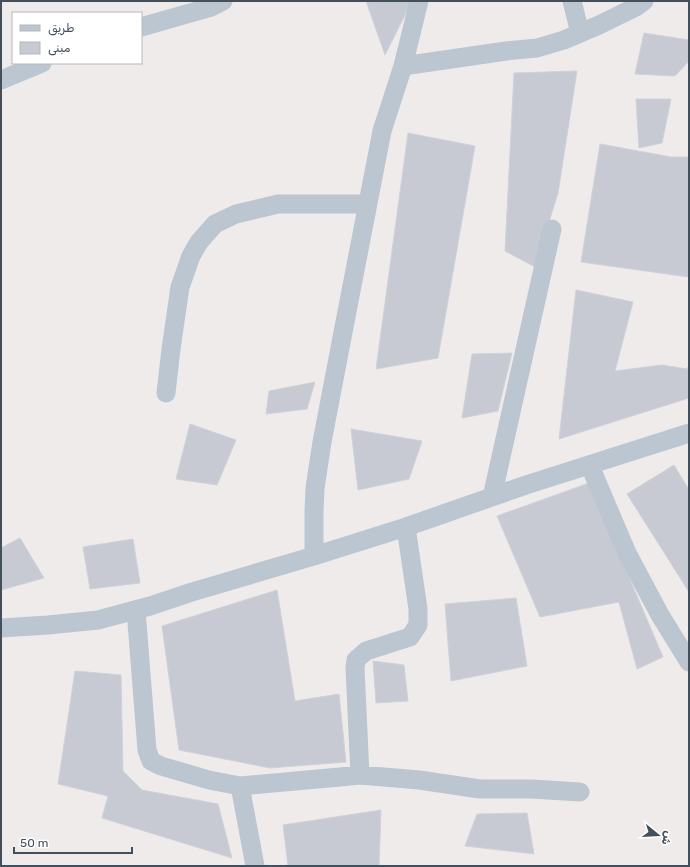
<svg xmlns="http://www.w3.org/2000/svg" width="690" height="867" viewBox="0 0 690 867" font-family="Rubik,Cairo,sans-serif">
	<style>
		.building { fill: #c7cad3; stroke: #cfd2d8 }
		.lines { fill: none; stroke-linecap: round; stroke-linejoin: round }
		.minor { stroke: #bbc6d0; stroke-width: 19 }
	</style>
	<rect width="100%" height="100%" fill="#efebeb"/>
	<path class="building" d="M366,1H409L410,5L385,55Z
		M644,33L689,40V61L675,76L635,74Z
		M577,71L558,193L535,267L505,251L514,73Z
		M636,99H671L662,143L639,148Z
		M408,133L475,146L438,358L376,369Z
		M600,144L671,157H689V277L581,262Z
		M576,290L633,302L615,371L662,365L687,369L689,365V398L559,439Z
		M512,353L498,411L462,418L472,354Z
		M315,382L307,409L266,414L269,391Z
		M190,424L236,440L217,485L176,479Z
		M351,429L422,441L409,479L358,490Z
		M674,465L689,490V592L627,494Z
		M589,483L663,657L637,669L619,602L540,617L497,516Z
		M20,538L44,578L1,590V548Z
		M133,539L140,583L90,589L83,547Z
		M277,590L295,701L339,694L346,762L270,768L179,750L162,626Z
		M516,598L527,666L451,681L445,604Z
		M373,661L404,665L408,701L376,703Z
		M75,671L121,675L123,771L142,790L218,804L232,858L102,818L108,796L58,784Z
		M381,810L379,866H288L283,825Z
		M527,813L534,854L465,846L477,814Z"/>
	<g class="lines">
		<path class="minor" d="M572,1L580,33
			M141,27L211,7L223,1
			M403,66L506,51L537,48L564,40L599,25L636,7L644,1
			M1,80L42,63
			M166,393L171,349L180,287L191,256L199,242L215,224L236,214L278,204H368
			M590,466L627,553L660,615L689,662
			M492,497L552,229
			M314,556V511L315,488L322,442L349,301L382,131L403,66L419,1
			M136,610L147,750L151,761L161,766L209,780L240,786L340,777L360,775L419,780L480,789H532L580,792
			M1,628L48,625L98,620L150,606L192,592L314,556L406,527L526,485L689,433
			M360,775L355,668L356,660L366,651L410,637L418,625V609L406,527
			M240,786L255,866"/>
	</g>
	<rect width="690" height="867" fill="none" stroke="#434f5b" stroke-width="4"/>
	<rect x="12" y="12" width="130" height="52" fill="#ffffff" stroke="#b4b9bd"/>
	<rect x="20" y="25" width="20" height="6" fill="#bbc6d0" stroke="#b4b9bd"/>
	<text x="48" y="32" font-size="12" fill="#434f5b">طريق</text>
	<rect x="20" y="42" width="20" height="12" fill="#c7cad3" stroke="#b4b9bd"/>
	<text x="48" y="52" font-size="12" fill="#434f5b">مبنى</text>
	<g transform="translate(658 835) rotate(108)" stroke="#ffffff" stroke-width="3" paint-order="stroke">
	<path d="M0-3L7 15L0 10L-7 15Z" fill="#434f5b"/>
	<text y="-6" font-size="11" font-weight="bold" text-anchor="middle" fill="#434f5b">ش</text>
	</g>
	<path d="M14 847v6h118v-6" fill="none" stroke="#434f5b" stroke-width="2"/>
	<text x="20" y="847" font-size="12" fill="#434f5b" stroke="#ffffff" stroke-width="3" paint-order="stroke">50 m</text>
</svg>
